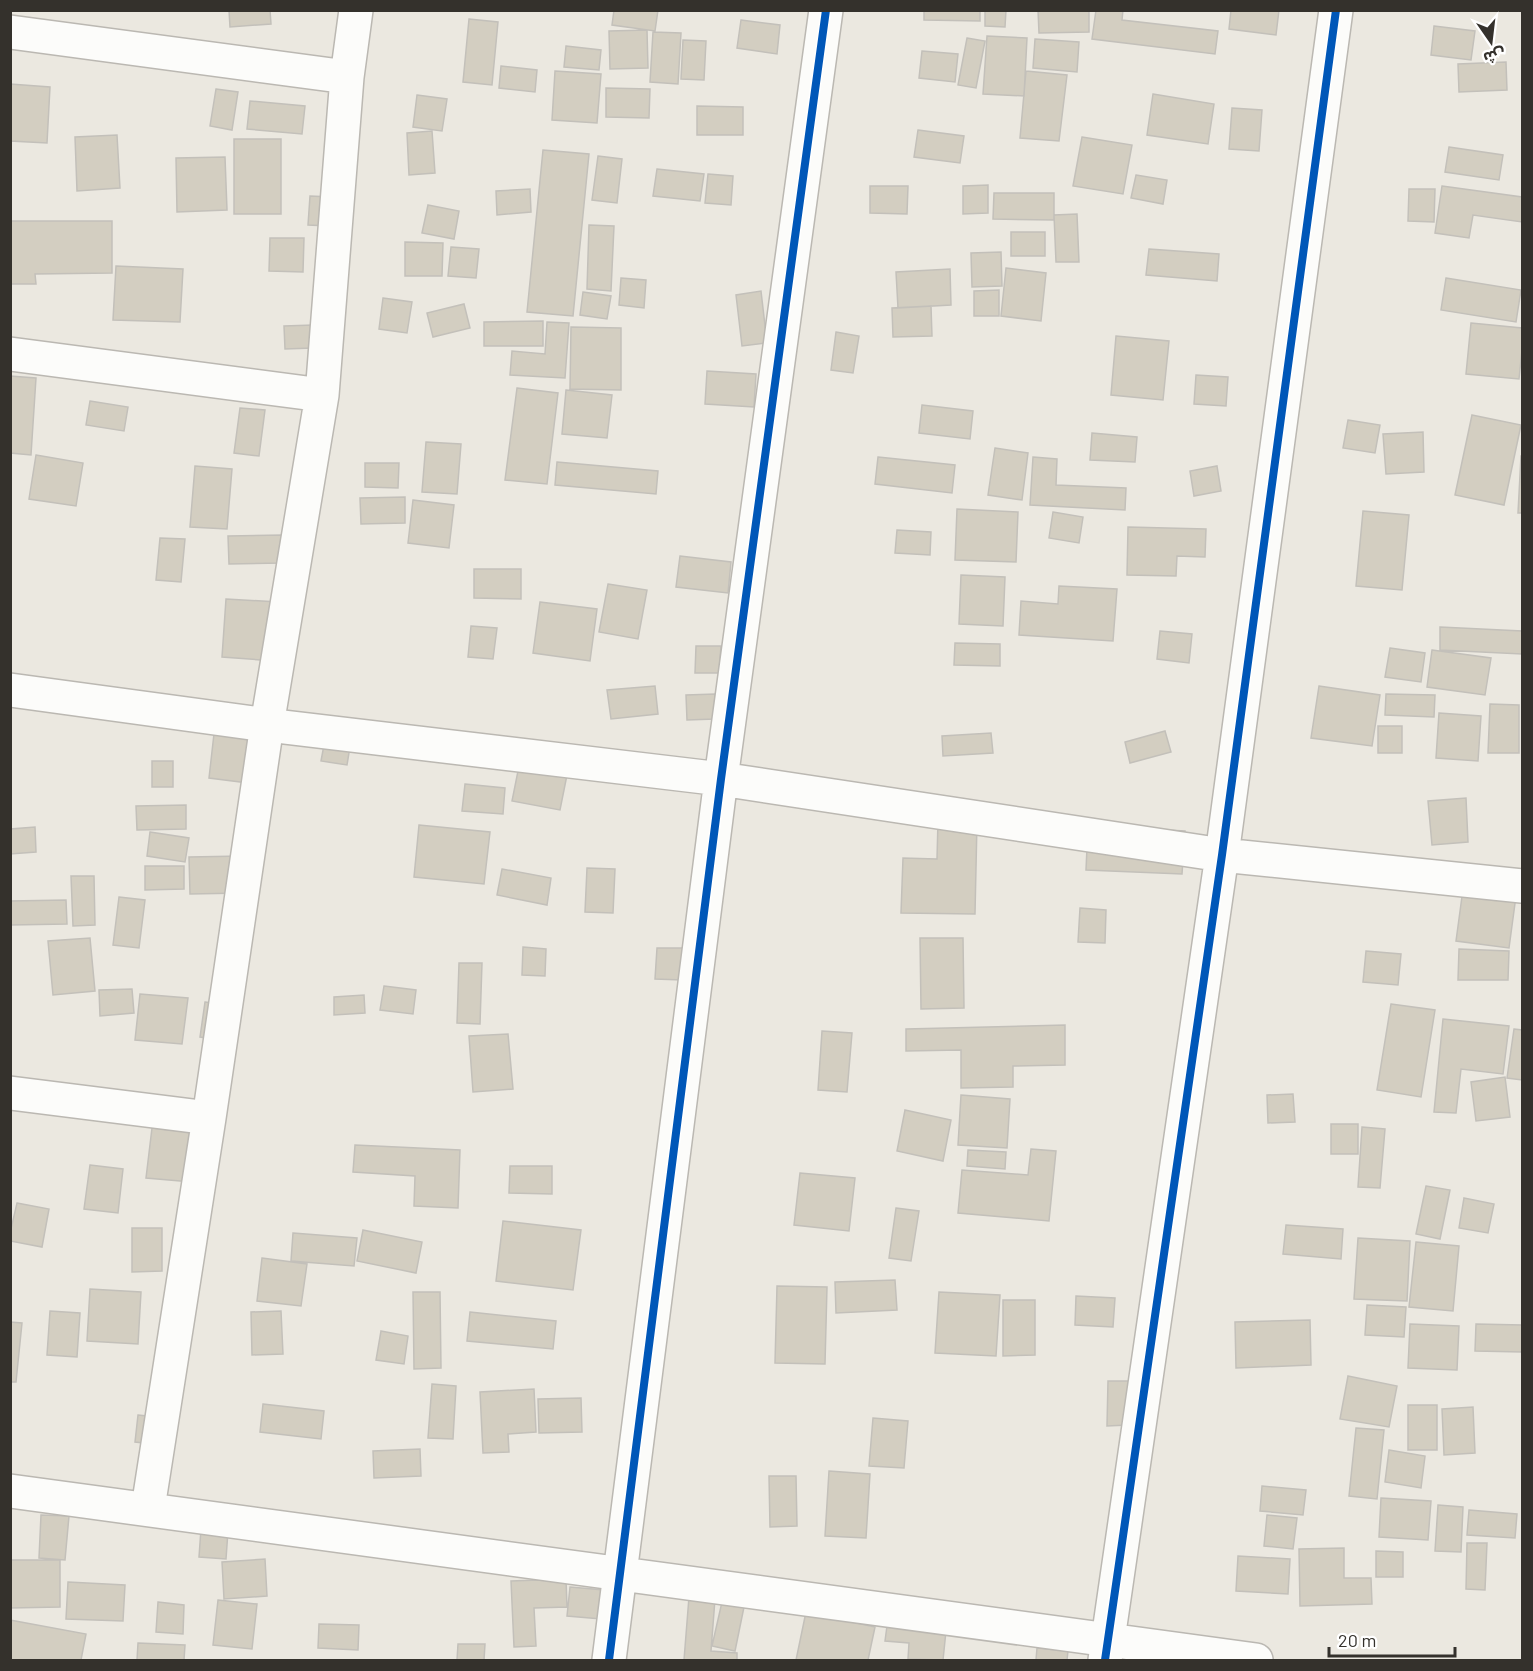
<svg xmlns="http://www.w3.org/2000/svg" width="1533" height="1671" viewBox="0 0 1533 1671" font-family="Barlow,'Noto Sans Arabic',sans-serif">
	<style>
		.building { fill: #d3cec1; stroke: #c3c0ba; stroke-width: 1.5 }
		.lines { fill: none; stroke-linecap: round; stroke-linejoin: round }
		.street-casing { stroke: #bbb8b2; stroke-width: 36 }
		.street { stroke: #fcfcfa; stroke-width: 33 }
		.cycleway-casing { stroke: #fff; stroke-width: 11 }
		.cycleway { stroke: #0057b8; stroke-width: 8 }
	</style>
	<rect width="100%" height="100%" fill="#ebe8e0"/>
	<path class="building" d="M229,10H270L271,24L230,27Z
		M614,10H658L655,31L612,25Z
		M924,10H980V21L924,20Z
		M985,10H1006L1005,27L985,26Z
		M1038,10H1089V32L1039,33Z
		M1096,10H1123L1122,20L1218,31L1215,54L1092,39Z
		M1231,10H1279L1276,35L1229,29Z
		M469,19L498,22L492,85L463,82Z
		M741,20L780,25L777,54L737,48Z
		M1434,26L1475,31L1471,60L1431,55Z
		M647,30L648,68L610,69L609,31Z
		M653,32L681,33L678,84L650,82Z
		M987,36L1027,38L1024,96L983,94Z
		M967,38L985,41L976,88L958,85Z
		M1035,39L1079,42L1077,72L1033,68Z
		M683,40L706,41L704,80L681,79Z
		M566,46L601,50L599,70L564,67Z
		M922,51L958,54L955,82L919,78Z
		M1506,62L1507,90L1459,92L1458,64Z
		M501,66L537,70L535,92L499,88Z
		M555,71L601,74L597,123L552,120Z
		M1026,71L1067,75L1059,141L1020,138Z
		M10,84L50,87L47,143L10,141Z
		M606,88L650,89L649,118L606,117Z
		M216,89L238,92L232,130L210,126Z
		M1153,94L1214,104L1208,144L1147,135Z
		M417,95L447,99L442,131L413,127Z
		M250,101L305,106L302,134L247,129Z
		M697,106L743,107V135H697Z
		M1232,108L1262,110L1259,151L1229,149Z
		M918,130L964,136L960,163L914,157Z
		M432,131L435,173L409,175L407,133Z
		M117,135L120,188L77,191L75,137Z
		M1082,137L1132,145L1123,194L1073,186Z
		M234,139H281V214H234Z
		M1449,147L1503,155L1499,180L1445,172Z
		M543,150L589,154L573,316L527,312Z
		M598,156L622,159L617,203L592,200Z
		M225,157L227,210L177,212L176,158Z
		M657,169L704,174L700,201L653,196Z
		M708,174L733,176L731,205L705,203Z
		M1136,175L1167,180L1163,204L1131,198Z
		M988,185V213L963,214V186Z
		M870,186H908L907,214L870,213Z
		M1442,186L1522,197V222L1473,215L1469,238L1435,233Z
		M530,189L531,212L497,215L496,191Z
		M1409,189H1435L1434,222L1408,221Z
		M994,193H1054V220L993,219Z
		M310,196L331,197L329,226L308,225Z
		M428,205L459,211L454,239L422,233Z
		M1077,214L1079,262H1056L1054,215Z
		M10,221H112V273L35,274L36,284H10Z
		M589,225L614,226L611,291L587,289Z
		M1011,232H1045V256H1011Z
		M270,238H304L303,272L269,271Z
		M405,242L443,243L442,276H405Z
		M451,247L479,249L476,278L448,276Z
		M1149,249L1219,254L1217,281L1146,275Z
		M1001,252L1002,286L972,287L971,253Z
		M116,266L183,269L180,322L113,320Z
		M1006,268L1046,273L1041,321L1001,316Z
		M950,269L951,305L898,308L896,272Z
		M621,278L646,280L644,308L619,305Z
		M1446,278L1521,290L1516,322L1441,310Z
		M999,290V316H974V291Z
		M761,291L767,343L742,346L736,295Z
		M583,292L611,296L607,319L580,315Z
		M383,298L412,302L407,333L379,329Z
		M464,304L470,328L433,337L427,313Z
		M931,306L932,336L893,337L892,308Z
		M543,321V346H484V322Z
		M547,322L569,323L565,378L510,375L512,351L545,354Z
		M1471,323L1522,328V350L1519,379L1466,374Z
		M313,325V348L285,349L284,326Z
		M571,327L621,328V390L570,389Z
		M836,332L859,336L853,373L831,370Z
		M1116,336L1169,341L1163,400L1111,395Z
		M707,371L756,374L754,407L705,404Z
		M1196,375L1228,377L1226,406L1194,404Z
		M10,376L36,378L31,455L10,453Z
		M517,388L558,393L547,484L505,480Z
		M566,390L612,395L607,438L562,434Z
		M90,401L128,407L124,431L86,425Z
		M922,405L973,411L970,439L919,433Z
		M240,408L265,410L259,456L234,453Z
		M1472,415L1521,425L1504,505L1455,495Z
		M1348,420L1380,425L1375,453L1343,448Z
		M1423,432L1424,472L1386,474L1383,434Z
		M1092,433L1137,437L1135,462L1090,460Z
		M426,442L461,444L457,494L422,492Z
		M995,448L1028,453L1022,500L988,495Z
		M36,455L83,463L76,506L29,499Z
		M1521,456H1522V513H1518Z
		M878,457L955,465L952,493L875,484Z
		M1033,457L1057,459L1056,485L1126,488L1125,510L1030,505Z
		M557,462L658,471L656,494L555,485Z
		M365,463H399L398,488L365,487Z
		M195,466L232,469L227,529L190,527Z
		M1217,466L1221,491L1194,496L1190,471Z
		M405,497V523L361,524L360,498Z
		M413,500L454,505L449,548L408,543Z
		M957,509L1018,512L1016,562L955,560Z
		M1363,511L1409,515L1402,590L1356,586Z
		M1053,512L1083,517L1079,543L1049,538Z
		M1128,527L1206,529L1205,557L1177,556L1176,576L1127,575Z
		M897,530L931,532L930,555L895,553Z
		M282,535V563L229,564L228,536Z
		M160,538L185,539L181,582L156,580Z
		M680,556L731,562L728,593L676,587Z
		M474,569H521V599L474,598Z
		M961,575L1005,577L1003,626L959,624Z
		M608,584L647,590L638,639L599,632Z
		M1059,586L1117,589L1113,641L1019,635L1021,601L1058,604Z
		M226,599L278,602L274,661L222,657Z
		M540,602L597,609L590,661L533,653Z
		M471,626L497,628L493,659L468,657Z
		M1440,627L1522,631V654L1440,650Z
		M1160,631L1192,634L1189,663L1157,659Z
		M955,643L1000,644V666L954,665Z
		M696,646H721L719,673H695Z
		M1390,648L1425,653L1421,682L1385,677Z
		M1432,650L1491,658L1485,695L1427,687Z
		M655,686L658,714L611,719L607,690Z
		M1319,686L1380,695L1372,746L1311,738Z
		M715,694V719L687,720L686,695Z
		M1386,694L1435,695L1434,717L1385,715Z
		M1490,704L1519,705V753H1488Z
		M1439,713L1481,716L1478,761L1436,758Z
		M329,718L354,722L347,765L321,761Z
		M215,725L262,731L256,784L209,778Z
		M1378,726H1402V753H1378Z
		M1165,731L1171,752L1130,763L1125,742Z
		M991,733L993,753L943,756L942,736Z
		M152,761H173V787H152Z
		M520,761L568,770L560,810L512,801Z
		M465,784L505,788L503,814L462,811Z
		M1466,798L1468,842L1432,845L1428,801Z
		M186,805V829L137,830L136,806Z
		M938,821L977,822L975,914L901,913L903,858L937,859Z
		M419,825L490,832L484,884L414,877Z
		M1088,826L1185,831L1182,874L1086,870Z
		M35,827L36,852L10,854V829Z
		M150,832L189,838L185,862L147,856Z
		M242,856V893L190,894L189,857Z
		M145,866H184V889L145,890Z
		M587,868L615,869L613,913L585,912Z
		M502,869L551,878L547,905L497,895Z
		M71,876H94L95,925L73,926Z
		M1463,889L1516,896L1509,948L1456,941Z
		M119,897L145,900L139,948L113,945Z
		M66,900L67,924L10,925V901Z
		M1080,908L1106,910L1105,943L1078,942Z
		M90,938L95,991L53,995L48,941Z
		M920,938H963L964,1008L921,1009Z
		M523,947L546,949L545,976L522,975Z
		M657,948H683L682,980L655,979Z
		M1459,949L1509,951L1508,980H1458Z
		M1366,951L1401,954L1398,985L1363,982Z
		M459,963H482L480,1024L457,1023Z
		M384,986L416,990L413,1014L380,1010Z
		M132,989L134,1013L100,1016L99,990Z
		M140,994L188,998L182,1044L135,1040Z
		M364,995L365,1013L334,1015V997Z
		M205,1002L227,1005L221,1040L200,1037Z
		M1391,1004L1435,1010L1421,1097L1377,1090Z
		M1443,1019L1509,1026L1503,1074L1461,1069L1456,1113L1434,1112Z
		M1065,1025V1065L1013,1066V1087L961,1088V1050L906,1051V1029Z
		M1514,1029L1522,1030V1080L1507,1078Z
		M822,1031L852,1033L847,1092L818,1090Z
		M508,1034L513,1089L473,1092L469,1036Z
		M1505,1077L1510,1117L1476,1121L1471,1082Z
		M1293,1094L1295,1122L1268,1123L1267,1095Z
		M961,1095L1010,1099L1007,1148L958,1145Z
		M905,1110L951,1120L943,1161L897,1151Z
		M1331,1124H1358V1154H1331Z
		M1362,1127L1385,1129L1380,1188L1358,1187Z
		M152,1128L208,1134L203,1183L146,1178Z
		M355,1145L460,1150L458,1208L414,1206L415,1176L353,1172Z
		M1031,1149L1056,1151L1049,1221L958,1213L962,1170L1028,1175Z
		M968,1150L1006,1152L1005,1169L967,1166Z
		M90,1165L123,1169L118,1213L84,1209Z
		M510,1166H552V1194L509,1193Z
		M800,1173L855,1178L849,1231L794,1225Z
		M1426,1186L1450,1190L1440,1239L1416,1234Z
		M1464,1198L1494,1204L1488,1233L1459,1228Z
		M17,1203L49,1209L42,1247L10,1241V1233Z
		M896,1208L919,1211L911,1261L889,1258Z
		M503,1221L581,1230L573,1290L496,1281Z
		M1286,1225L1343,1229L1341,1259L1283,1254Z
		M132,1228H162V1271L132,1272Z
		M363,1230L422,1242L416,1273L357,1261Z
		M293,1233L357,1238L354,1266L291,1261Z
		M1358,1238L1410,1241L1407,1301L1354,1299Z
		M1416,1242L1459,1246L1453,1311L1409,1307Z
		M262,1258L307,1264L301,1306L257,1301Z
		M895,1280L897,1310L836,1313L835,1282Z
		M777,1286L827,1287L825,1364L775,1363Z
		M90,1289L141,1292L138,1344L87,1341Z
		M413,1292H440L441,1368L414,1369Z
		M939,1292L1000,1295L996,1356L935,1353Z
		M1076,1296L1115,1298L1113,1327L1075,1325Z
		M1003,1300H1035V1355L1003,1356Z
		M1367,1305L1406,1307L1404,1337L1365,1335Z
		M50,1311L80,1313L77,1357L47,1355Z
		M281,1311L283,1354L252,1355L251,1312Z
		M470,1312L556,1321L553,1349L467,1341Z
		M1310,1320L1311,1365L1236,1368L1235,1322Z
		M10,1322L22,1323L16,1382H10Z
		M1410,1324L1459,1326L1457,1370L1408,1368Z
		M1476,1324L1522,1325V1352L1475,1351Z
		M381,1331L408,1336L404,1364L376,1360Z
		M1348,1376L1397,1386L1389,1427L1340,1419Z
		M1108,1381H1129L1128,1425L1107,1426Z
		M432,1384L456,1386L453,1439L428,1438Z
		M534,1389L536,1432L508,1434L509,1452L483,1453L480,1392Z
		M581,1398L582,1432L539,1433L538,1399Z
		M263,1404L324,1411L321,1439L260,1432Z
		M1408,1405H1437V1450H1408Z
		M1473,1407L1475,1453L1444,1455L1442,1409Z
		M138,1415L174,1419L171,1446L135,1442Z
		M873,1418L908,1421L904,1468L869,1466Z
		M1356,1428L1384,1430L1377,1499L1349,1496Z
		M420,1449L421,1476L374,1478L373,1451Z
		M1389,1450L1425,1456L1421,1488L1385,1482Z
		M829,1471L870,1474L866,1538L825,1536Z
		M769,1476H796L797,1526L770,1527Z
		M1262,1486L1306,1490L1303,1515L1260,1511Z
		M1381,1498L1431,1501L1428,1540L1379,1537Z
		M1438,1505L1463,1507L1461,1552L1435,1551Z
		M1469,1510L1517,1514L1515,1538L1467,1535Z
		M41,1515L69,1516L65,1560L39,1558Z
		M202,1515L229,1517L226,1559L199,1557Z
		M1267,1515L1297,1518L1293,1549L1264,1546Z
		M1467,1543H1487L1485,1590L1466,1589Z
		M1344,1548V1578H1371L1372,1604L1300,1606L1299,1549Z
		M1376,1551L1403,1552V1577H1376Z
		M1238,1556L1290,1559L1288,1594L1236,1591Z
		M265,1559L267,1596L224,1599L222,1562Z
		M10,1560H60V1607L10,1608Z
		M566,1579L567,1607L534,1608L536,1646L514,1647L511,1581Z
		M68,1582L125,1585L123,1621L66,1619Z
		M570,1587L604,1590L601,1619L567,1616Z
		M689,1597L715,1599L711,1651L737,1653V1660H684Z
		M218,1600L257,1604L252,1649L213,1645Z
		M158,1602L184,1605L183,1634L156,1632Z
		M722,1602L744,1607L735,1651L712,1646Z
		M806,1612L875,1627L868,1660H796Z
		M10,1620L86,1634L81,1660H10Z
		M319,1624L359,1625L358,1650L318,1648Z
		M887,1626L946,1631L943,1660L908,1659L909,1643L885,1641Z
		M138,1643L185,1645L184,1660H137Z
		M458,1644H485L484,1660H457Z
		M1037,1648L1068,1651L1067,1660H1036Z"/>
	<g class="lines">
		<defs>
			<path id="street" d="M10,32L347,77
				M10,354L322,395
				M10,690L267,725L721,779L1222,855L1522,886
				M10,1093L209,1118
				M10,1491L1256,1660
				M148,1508L209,1118L267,725L322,395L347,77L356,10
				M609,1660L721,779L826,10
				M1105,1660L1222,855L1336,10"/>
		</defs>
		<use href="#street" class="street-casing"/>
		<use href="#street" class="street"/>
		<defs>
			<path id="cycleway" d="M609,1660L721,779L826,10
				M1105,1660L1222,855L1336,10"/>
		</defs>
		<use href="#cycleway" class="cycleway-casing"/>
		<use href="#cycleway" class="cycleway"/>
	</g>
	<rect width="1533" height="1671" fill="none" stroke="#34312c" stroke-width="24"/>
	<g transform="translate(1491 42) rotate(166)" stroke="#ffffff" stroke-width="4.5" paint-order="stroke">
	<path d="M0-4.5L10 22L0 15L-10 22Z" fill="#34312c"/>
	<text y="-9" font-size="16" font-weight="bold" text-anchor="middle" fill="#34312c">ش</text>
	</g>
	<path d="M1329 1647v9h126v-9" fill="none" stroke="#34312c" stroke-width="3"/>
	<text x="1338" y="1647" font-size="18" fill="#34312c" stroke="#ffffff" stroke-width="4.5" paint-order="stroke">20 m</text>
</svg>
